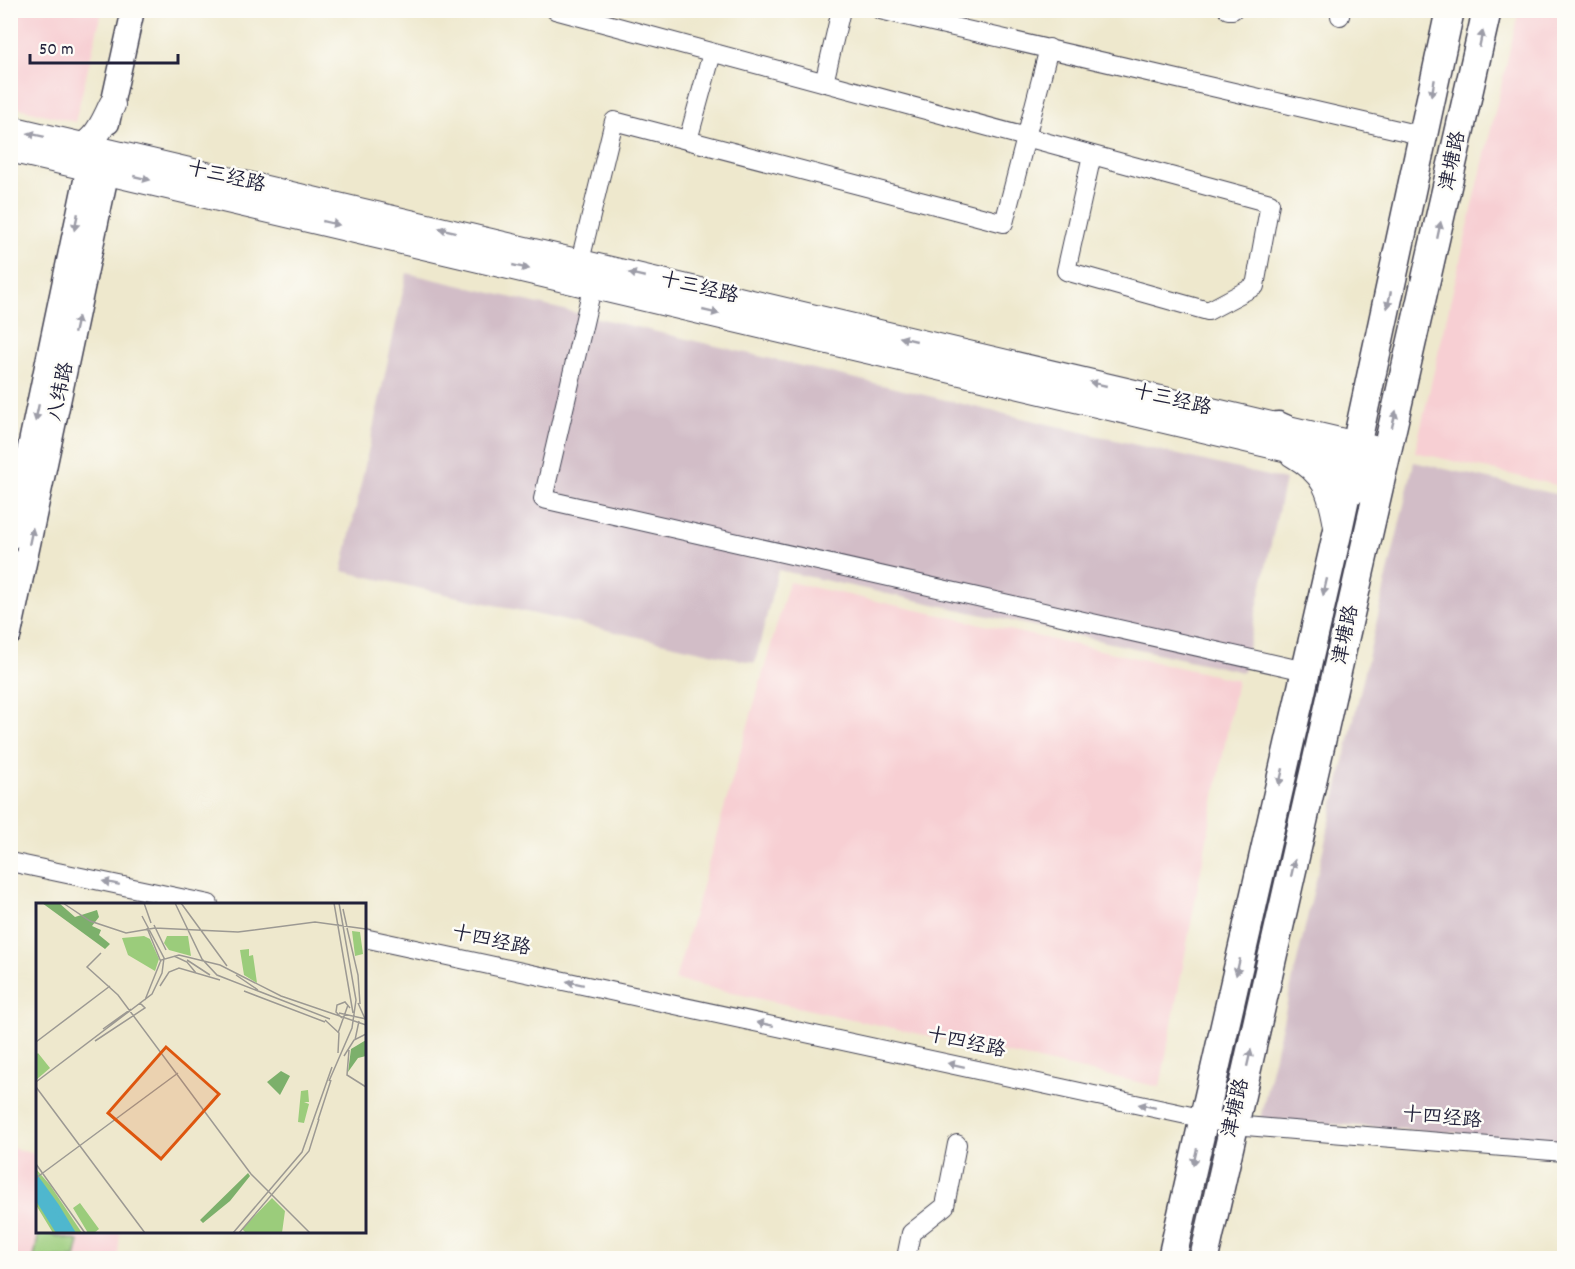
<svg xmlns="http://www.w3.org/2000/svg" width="1575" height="1269" viewBox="0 0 1575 1269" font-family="Dekko,'LXGW WenKai TC',sans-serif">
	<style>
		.built { fill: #f7cfd3 }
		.industrial { fill: #d2bdc7 }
		.green { fill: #9bcc7b; stroke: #5e775b; stroke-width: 1.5 }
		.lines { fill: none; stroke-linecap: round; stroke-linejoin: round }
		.minor-casing { stroke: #414051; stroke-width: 20 }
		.tertiary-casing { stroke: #414051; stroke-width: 25 }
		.secondary-casing { stroke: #414051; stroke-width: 28 }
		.primary-casing { stroke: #414051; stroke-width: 31 }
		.minor { stroke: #fff; stroke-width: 18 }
		.tertiary { stroke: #fff; stroke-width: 22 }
		.secondary { stroke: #fff; stroke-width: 26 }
		.primary { stroke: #fff; stroke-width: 28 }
		.oneway { fill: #9c9ca7 }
		.labels { text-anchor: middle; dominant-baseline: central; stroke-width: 5; stroke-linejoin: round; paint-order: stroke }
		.street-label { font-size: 20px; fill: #22223b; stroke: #fdfcf7 }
		.inset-river { fill: none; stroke: #4fb7ce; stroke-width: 3 }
		.inset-road { fill: none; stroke: #9c9993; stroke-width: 1.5 }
		.view { fill: #de560e; fill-opacity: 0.15; stroke: #de560e; stroke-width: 3 }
		.inset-edge { fill: none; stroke: #22223b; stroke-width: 3 }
	</style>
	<rect width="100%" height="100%" fill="#fdfcf7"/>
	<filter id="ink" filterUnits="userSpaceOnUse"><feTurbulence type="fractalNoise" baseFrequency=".0167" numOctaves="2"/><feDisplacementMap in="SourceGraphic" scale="12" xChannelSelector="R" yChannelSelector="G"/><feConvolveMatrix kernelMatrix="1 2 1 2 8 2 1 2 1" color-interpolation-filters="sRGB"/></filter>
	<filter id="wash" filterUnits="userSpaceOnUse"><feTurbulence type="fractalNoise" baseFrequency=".008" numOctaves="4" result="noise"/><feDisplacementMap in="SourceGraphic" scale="24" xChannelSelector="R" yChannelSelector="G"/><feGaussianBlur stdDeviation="1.35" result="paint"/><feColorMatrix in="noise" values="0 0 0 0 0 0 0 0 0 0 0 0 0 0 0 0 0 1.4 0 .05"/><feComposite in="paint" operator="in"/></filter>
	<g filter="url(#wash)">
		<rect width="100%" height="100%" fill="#eee8cd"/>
		<path class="built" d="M11,10L102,11L75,122L11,106Z
			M1519,10L1564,11V487L1415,452Z
			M789,582L1237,680L1160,1087L675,980Z
			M10,1147L37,1155L38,1232H120L118,1258H11Z"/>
		<path class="industrial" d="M407,273L1285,480L1243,672L778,570L755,663L342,571Z
			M1414,462L1564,496V1141L1260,1119Z"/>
		<path class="green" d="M39,1232L79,1241L75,1258H34Z"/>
	</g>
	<g filter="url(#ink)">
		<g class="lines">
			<defs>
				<path id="minor" d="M555,10L1026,137L1270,203L1255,286L1208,311L1066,271L1092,155
					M880,10L1424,136
					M1228,10H1233
					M1340,16L1341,10
					M824,83L841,10
					M688,140L712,53
					M580,261L614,121L1004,223L1049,48
					M593,284L543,499L1305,671
					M10,862L209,904
					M364,938L1233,1125L1564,1152
					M906,1258L911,1233L945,1206L957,1144"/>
				<path id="tertiary" d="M108,123L133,10
					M10,538L88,166L100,153
					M10,634L108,170L104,156"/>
				<path id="secondary" d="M10,129L1386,452
					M10,149L1382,471
					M73,151C95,143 103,125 112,105
					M1293,454C1326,473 1331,491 1337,526"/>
				<path id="primary" d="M1278,426C1311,440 1338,457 1355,489
					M1172,1258L1338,530L1450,10
					M1204,1258C1296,842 1396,427 1487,10"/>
			</defs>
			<use href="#minor" class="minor-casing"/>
			<use href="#tertiary" class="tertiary-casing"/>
			<use href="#secondary" class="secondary-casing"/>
			<use href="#primary" class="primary-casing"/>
			<use href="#minor" class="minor"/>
			<use href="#tertiary" class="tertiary"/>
			<use href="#secondary" class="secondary"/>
			<use href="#primary" class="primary"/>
		</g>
		<defs><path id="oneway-solid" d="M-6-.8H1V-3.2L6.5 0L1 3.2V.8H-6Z" transform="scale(1.5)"/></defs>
		<g class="oneway">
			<use href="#oneway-solid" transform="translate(1481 39) rotate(-78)"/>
			<use href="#oneway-solid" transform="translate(1433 88) rotate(101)"/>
			<use href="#oneway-solid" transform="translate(36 135) rotate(-168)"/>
			<use href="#oneway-solid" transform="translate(142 178) rotate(13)"/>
			<use href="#oneway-solid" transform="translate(76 222) rotate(102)"/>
			<use href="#oneway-solid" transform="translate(331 223) rotate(13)"/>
			<use href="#oneway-solid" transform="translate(447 230) rotate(-167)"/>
			<use href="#oneway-solid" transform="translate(1439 230) rotate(-78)"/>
			<use href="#oneway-solid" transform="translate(521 267) rotate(13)"/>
			<use href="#oneway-solid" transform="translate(637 275) rotate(-167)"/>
			<use href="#oneway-solid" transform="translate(1389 300) rotate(102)"/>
			<use href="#oneway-solid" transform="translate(711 312) rotate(13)"/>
			<use href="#oneway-solid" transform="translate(76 325) rotate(-78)"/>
			<use href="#oneway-solid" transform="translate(908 339) rotate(-167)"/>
			<use href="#oneway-solid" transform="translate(1098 384) rotate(-167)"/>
			<use href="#oneway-solid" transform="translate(37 413) rotate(102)"/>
			<use href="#oneway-solid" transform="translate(1394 419) rotate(-76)"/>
			<use href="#oneway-solid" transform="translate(31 536) rotate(-78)"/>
			<use href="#oneway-solid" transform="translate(1325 587) rotate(103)"/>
			<use href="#oneway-solid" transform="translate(1281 777) rotate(103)"/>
			<use href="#oneway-solid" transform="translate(1293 868) rotate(-77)"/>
			<use href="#oneway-solid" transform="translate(111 883) rotate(-168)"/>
			<use href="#oneway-solid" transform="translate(1238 967) rotate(103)"/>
			<use href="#oneway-solid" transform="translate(575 983) rotate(-168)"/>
			<use href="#oneway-solid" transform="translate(765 1024) rotate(-168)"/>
			<use href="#oneway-solid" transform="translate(1249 1058) rotate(-77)"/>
			<use href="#oneway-solid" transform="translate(956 1065) rotate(-168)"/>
			<use href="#oneway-solid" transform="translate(1147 1106) rotate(-168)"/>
			<use href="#oneway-solid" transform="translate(1195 1157) rotate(103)"/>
		</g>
	</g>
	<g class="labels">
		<g class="street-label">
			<text transform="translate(1454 161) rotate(-78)">津塘路</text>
			<text transform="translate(226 178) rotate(13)">十三经路</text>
			<text transform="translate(699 289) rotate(13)">十三经路</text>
			<text transform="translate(62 392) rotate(-78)">八纬路</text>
			<text transform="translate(1172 401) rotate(13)">十三经路</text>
			<text transform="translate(1347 635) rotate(-78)">津塘路</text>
			<text transform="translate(491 942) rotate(12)">十四经路</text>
			<text transform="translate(966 1044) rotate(12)">十四经路</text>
			<text transform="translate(1237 1108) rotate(-77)">津塘路</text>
			<text transform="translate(1442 1119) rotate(5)">十四经路</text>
		</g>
	</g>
	<g transform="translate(36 903)">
		<rect width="330" height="330" fill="#eee8cd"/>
		<path d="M316,28L324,29L327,51L319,53ZM108,33L114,36L123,56L119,68L92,52L86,35ZM131,33H152L155,53L133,47L128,40ZM213,46V53L217,52L221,80L208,72L204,47ZM2,150L14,165L0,177V152ZM272,187L273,199H268L273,201L268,220L262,219L265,188ZM0,266L14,282L46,330H17L0,302ZM236,295L249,308L246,330H210L206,326ZM44,300L63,326L58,330H52L37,305Z" fill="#9bcc7b"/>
		<path d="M6,0H23L39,14L61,7L63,14L56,23L65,27L63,32L74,41L69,46ZM330,137V153L322,155L312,169L315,146ZM245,168L254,173L244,192L231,179ZM212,270L214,273L194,298L167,320L164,317Z" fill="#7cb06b"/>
		<path d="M0,270L23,302L40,330H20L0,298Z" fill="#4fb7ce"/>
		<path class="inset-river" d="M0,281L37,330"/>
		<path class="inset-road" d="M27,0L54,18L90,30L119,25L202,29L279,19L330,26M108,0L115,20M139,0L166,56L181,72L294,116M145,0L191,63M298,0L317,110M307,6L311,24M118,22L130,47M111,25L125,59M311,25L322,72L324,101M65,50L51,64L82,92L215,271L274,330M138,53L151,59L160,70M151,57L174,72M200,72L222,87M124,83L133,69L143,65L184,77M208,88L289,119M109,97L125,57L143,52L184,62L245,93L330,122M322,100L330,118M303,110L330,116M306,115L300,109L301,102L309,99L314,105M289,117L303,130L302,150M67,126L95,106M302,130L312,102M319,137L323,118M59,138L109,105L104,100M0,139L74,83M313,147L311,172L330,184M308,153L318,137L330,131M293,178L316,125L320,97L303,0M0,179L116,91L126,70L128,55L106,13M0,184L109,330M282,217L295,177M0,261L49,330M0,275L142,170M197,330L266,249L296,164M203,330L273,248L283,216"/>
		<path class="view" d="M130,144L183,191L125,256L72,210Z"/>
		<rect width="330" height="330" class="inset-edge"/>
	</g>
	<rect width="1575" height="1269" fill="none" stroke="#fdfcf7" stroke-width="36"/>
	<path d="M30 54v9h148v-9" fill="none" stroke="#22223b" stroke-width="3"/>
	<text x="39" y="54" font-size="18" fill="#22223b" stroke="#fdfcf7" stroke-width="4.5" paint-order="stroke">50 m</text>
</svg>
